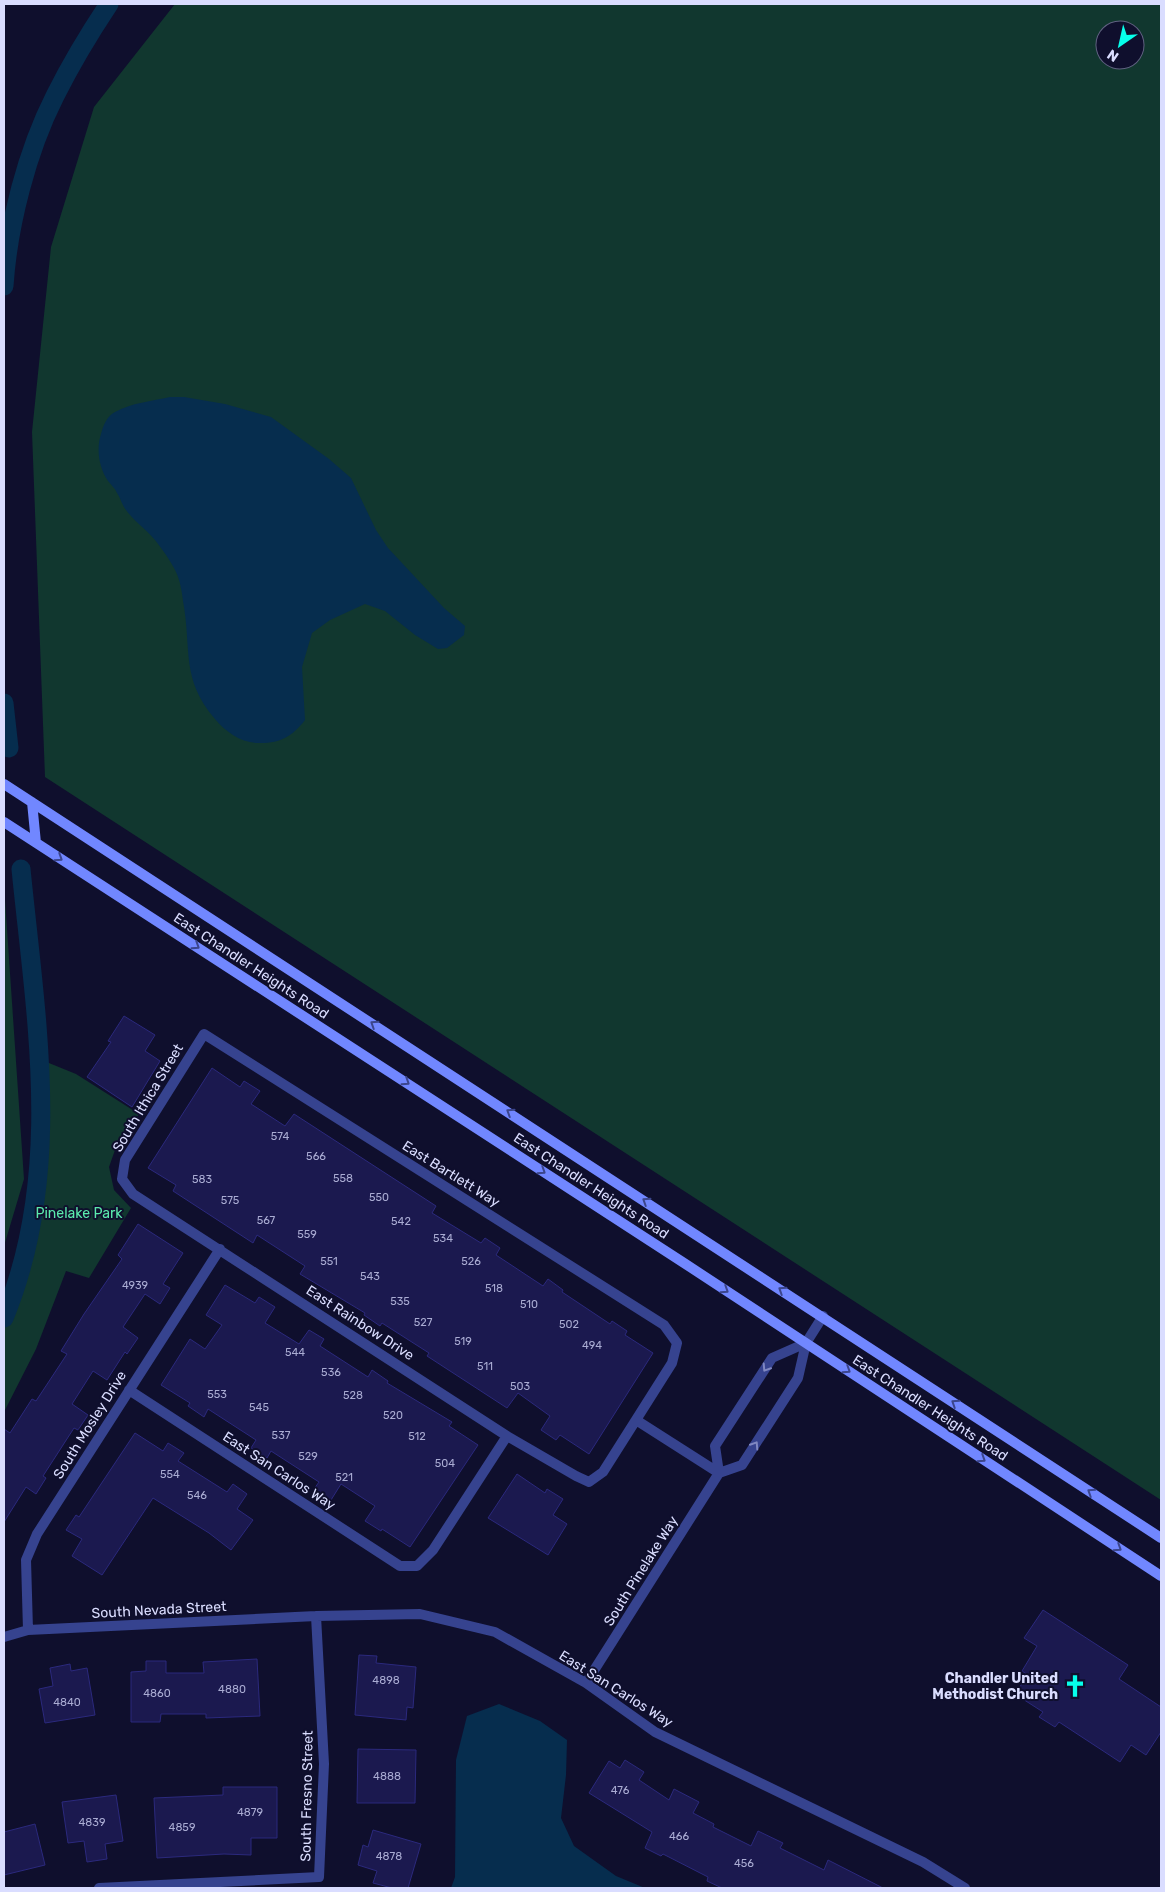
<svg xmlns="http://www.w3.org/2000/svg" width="1165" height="1892" viewBox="0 0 1165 1892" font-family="Rubik,sans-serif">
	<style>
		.green { fill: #11372f; fill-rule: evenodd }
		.water { fill: #062d4e }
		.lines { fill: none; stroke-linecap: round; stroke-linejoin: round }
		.canal { stroke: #062d4e; stroke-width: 19 }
		.building { fill: #1b194f; stroke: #2b297d }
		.minor { stroke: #36438f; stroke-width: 10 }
		.secondary { stroke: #7187ff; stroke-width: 10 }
		.oneway { stroke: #3b458c }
		.oneway2 { stroke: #8088c1 }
		.labels { text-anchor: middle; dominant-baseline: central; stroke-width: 4; stroke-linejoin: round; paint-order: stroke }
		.number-label { font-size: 11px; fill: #aaacd3 }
		.street-label { font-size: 14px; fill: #daddff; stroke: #0f0f2d }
		.park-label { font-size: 14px; fill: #5beaad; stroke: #0f0f2d }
		.poi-label { font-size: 14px; font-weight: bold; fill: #daddff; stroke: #0f0f2d; text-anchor: end }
	</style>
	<rect width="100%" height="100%" fill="#0f0f2d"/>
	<path class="green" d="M175,4H1161V1500L45,777L32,432L51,247L94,107ZM1105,30H1135V60H1105Z
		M4,885L24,1179L4,1246Z
		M44,1061L76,1074L139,1114L115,1150L109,1167L114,1190L131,1208L89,1278L66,1271L36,1349L4,1412V1326L21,1278L39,1195L47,1110Z"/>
	<path class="water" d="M170,397H184L225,404L271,417L329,459L351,478L376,530L388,548L444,608L465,626L464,635L447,648L438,649L415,635L385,611L365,604L330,620L312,633L302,667L305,720C292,737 279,744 257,743C240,742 226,732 215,719C180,678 192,649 183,601C182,592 180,580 176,572C171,561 162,549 155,540C145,528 132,520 124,507C121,502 120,497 117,493C115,488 111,485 108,481C99,468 96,449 101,434C103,426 107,416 115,412C131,403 152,401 170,397Z
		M499,1704L540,1721L567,1740L566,1775L561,1818L574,1846L616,1876L645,1888H451L455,1877L456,1760L467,1716Z"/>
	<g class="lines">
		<path class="canal" d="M4,286C8,225 27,151 55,96C71,64 89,34 109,4
			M4,703L9,748
			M4,1318C64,1173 36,1020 21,869"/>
	</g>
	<path class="building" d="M124,1016L155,1035L145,1051L160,1061L132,1107L87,1077L111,1042L108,1041Z
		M212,1068L240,1087L244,1081L260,1091L251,1104L285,1126L294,1114L436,1206L432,1213L481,1243L485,1238L500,1248L496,1255L543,1286L548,1279L563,1290L562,1292L610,1324L612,1321L627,1331L625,1335L653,1353L589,1454L560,1435L556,1440L541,1430L550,1416L518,1393L507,1408L427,1356L429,1353L382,1323L380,1326L364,1315L365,1313L300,1274L305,1266L257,1235L253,1243L173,1191L176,1185L148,1168Z
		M138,1224L183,1253L163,1284L170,1288L160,1304L145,1294L123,1327L138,1338L127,1354L125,1352L107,1380L93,1371L72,1404L88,1415L78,1430L74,1428L43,1476L46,1478L36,1494L26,1487L4,1522V1429L10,1433L32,1399L36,1401L67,1354L61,1351L84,1314L122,1259L118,1255Z
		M225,1285L255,1303L259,1297L275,1307L265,1323L299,1344L309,1330L324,1339L320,1346L368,1377L372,1370L388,1381L387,1383L452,1422L449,1426L478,1445L410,1547L382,1529L381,1531L365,1521L375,1506L341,1484L331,1500L314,1489L319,1482L271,1451L267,1458L251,1448L256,1440L208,1409L204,1417L188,1406L190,1403L161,1385L190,1339L205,1349L222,1325L206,1315Z
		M135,1433L163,1451L168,1443L184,1453L178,1461L227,1492L233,1484L247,1494L237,1509L253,1520L231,1550L209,1533L153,1498L102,1575L72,1556L82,1539L66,1530L76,1515L79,1517Z
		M517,1474L545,1493L547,1489L563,1499L553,1515L567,1524L548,1555L488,1518Z
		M1043,1610L1128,1665L1119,1679L1161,1707V1732L1146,1755L1131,1745L1120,1762L1059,1722L1055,1727L1039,1717L1043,1712L1015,1694L1028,1675L1022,1671L1037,1646L1024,1638Z
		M359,1655L377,1656L376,1663L416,1667L413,1708L407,1707L406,1720L355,1715Z
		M257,1659L260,1716L206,1718V1714H161L160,1722H131V1672L146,1671V1661H166V1673H204L203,1662Z
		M70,1664L71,1671L87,1668L95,1715L45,1723L39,1689L53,1686L50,1668Z
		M358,1749L416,1750L415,1803H357Z
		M625,1760L644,1772L639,1780L669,1800L674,1789L699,1802L693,1813L714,1824L713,1827L751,1846L758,1831L783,1843L780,1848L824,1870L828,1860L883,1888H722L707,1881L708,1877L663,1854L661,1856L645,1848L652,1832L589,1793L609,1761L620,1768Z
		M223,1787H277V1838H251V1855L224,1854L157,1858L154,1798L223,1795Z
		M116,1795L123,1841L105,1844L107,1859L87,1862L84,1841L68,1843L62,1802Z
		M35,1824L45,1865L4,1875V1832Z
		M373,1830L421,1844L408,1888H392L373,1883L377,1871L358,1865L363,1845L368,1847Z"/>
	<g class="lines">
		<path class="minor" d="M204,1034L664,1325L677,1343L672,1363L603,1472L589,1482L576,1476L507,1436L133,1194L122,1179L125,1160Z
			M129,1390L400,1566H417L433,1550L507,1436
			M636,1420L719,1473
			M719,1473L715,1446L772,1358L806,1343
			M28,1630L26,1560L37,1534L220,1249
			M4,1637L28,1630L316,1616L420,1614L495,1632L586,1683L655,1732L923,1862L965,1888
			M586,1683L719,1473L742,1465L798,1378L806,1343L823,1316
			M99,1888L319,1877L324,1764L316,1616"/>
		<path class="secondary" d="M4,784L1161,1538
			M32,802L36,843
			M4,822L684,1263L1161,1576"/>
	</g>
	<defs><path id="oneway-chevron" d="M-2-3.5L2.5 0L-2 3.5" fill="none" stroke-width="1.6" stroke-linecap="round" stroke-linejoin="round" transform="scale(1.25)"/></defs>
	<g class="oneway">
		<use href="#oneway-chevron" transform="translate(59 858) rotate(33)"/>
		<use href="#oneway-chevron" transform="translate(196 946) rotate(33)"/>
		<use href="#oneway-chevron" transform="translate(374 1024) rotate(-147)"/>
		<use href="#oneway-chevron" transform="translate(406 1082) rotate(33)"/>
		<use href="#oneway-chevron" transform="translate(510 1112) rotate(-147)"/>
		<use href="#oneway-chevron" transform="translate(542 1171) rotate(33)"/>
		<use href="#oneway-chevron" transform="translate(646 1201) rotate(-147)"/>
		<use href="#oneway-chevron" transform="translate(725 1290) rotate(33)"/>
		<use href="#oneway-chevron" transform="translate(782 1290) rotate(-147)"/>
		<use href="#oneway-chevron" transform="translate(847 1370) rotate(33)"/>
		<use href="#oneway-chevron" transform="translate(955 1403) rotate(-147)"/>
		<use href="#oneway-chevron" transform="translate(982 1459) rotate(33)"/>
		<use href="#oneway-chevron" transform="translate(1091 1492) rotate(-147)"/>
		<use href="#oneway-chevron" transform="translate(1118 1548) rotate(33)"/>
	</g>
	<g class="oneway2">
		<use href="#oneway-chevron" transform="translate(766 1368) rotate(123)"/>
		<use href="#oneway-chevron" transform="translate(755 1445) rotate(-57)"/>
	</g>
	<defs>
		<symbol id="church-bare" viewBox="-9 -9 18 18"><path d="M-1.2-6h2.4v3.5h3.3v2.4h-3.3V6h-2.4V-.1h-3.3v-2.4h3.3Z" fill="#06ffeb" stroke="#0f0f2d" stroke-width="2.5" paint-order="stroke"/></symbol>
	</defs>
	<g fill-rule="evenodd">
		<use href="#church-bare" x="1059" y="1670" width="32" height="32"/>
	</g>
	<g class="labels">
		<g class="number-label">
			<text x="280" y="1136">574</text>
			<text x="316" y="1156">566</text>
			<text x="343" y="1178">558</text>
			<text x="202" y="1179">583</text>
			<text x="379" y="1197">550</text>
			<text x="230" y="1200">575</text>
			<text x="266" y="1220">567</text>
			<text x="401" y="1221">542</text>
			<text x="307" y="1234">559</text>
			<text x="443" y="1238">534</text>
			<text x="329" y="1261">551</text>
			<text x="471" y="1261">526</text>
			<text x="370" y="1276">543</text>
			<text x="135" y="1285">4939</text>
			<text x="494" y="1288">518</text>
			<text x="400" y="1301">535</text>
			<text x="529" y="1304">510</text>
			<text x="423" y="1322">527</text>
			<text x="569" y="1324">502</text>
			<text x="463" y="1341">519</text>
			<text x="592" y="1345">494</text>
			<text x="295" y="1352">544</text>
			<text x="485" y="1366">511</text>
			<text x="331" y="1372">536</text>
			<text x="520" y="1386">503</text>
			<text x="217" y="1394">553</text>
			<text x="353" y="1395">528</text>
			<text x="259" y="1407">545</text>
			<text x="393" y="1415">520</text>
			<text x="281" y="1435">537</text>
			<text x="417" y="1436">512</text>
			<text x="308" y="1456">529</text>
			<text x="445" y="1463">504</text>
			<text x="170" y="1474">554</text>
			<text x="344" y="1477">521</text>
			<text x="197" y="1495">546</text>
			<text x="386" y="1680">4898</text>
			<text x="232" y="1689">4880</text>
			<text x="157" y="1693">4860</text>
			<text x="67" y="1702">4840</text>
			<text x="387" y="1776">4888</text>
			<text x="620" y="1790">476</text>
			<text x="250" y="1812">4879</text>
			<text x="92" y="1822">4839</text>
			<text x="182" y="1827">4859</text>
			<text x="679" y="1836">466</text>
			<text x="389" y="1856">4878</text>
			<text x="744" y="1863">456</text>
		</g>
		<g class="street-label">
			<text transform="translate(251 966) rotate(33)">East Chandler Heights Road</text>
			<text transform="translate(148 1098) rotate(-59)">South Ithica Street</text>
			<text transform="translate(451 1174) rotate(32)">East Bartlett Way</text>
			<text transform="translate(591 1186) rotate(33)">East Chandler Heights Road</text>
			<text transform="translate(360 1323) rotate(33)">East Rainbow Drive</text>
			<text transform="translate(930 1408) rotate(33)">East Chandler Heights Road</text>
			<text transform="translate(90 1425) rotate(-58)">South Mosley Drive</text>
			<text transform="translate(279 1471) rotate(33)">East San Carlos Way</text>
			<text transform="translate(641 1571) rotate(-58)">South Pinelake Way</text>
			<text transform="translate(159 1610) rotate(-3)">South Nevada Street</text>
			<text transform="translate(616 1689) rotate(32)">East San Carlos Way</text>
			<text transform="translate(307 1796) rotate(-89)">South Fresno Street</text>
		</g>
		<g class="park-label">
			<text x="79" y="1213">Pinelake Park</text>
		</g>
		<g class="poi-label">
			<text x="1058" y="1678">Chandler United<tspan x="1058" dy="16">Methodist Church</tspan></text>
		</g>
	</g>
	<rect width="1165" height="1892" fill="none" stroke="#daddff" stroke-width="10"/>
	<g transform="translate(1120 45) rotate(214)"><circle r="24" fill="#0f0f2d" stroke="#606181"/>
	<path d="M0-4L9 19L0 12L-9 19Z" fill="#06ffeb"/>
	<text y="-8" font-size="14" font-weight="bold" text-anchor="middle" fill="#daddff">N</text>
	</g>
</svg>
